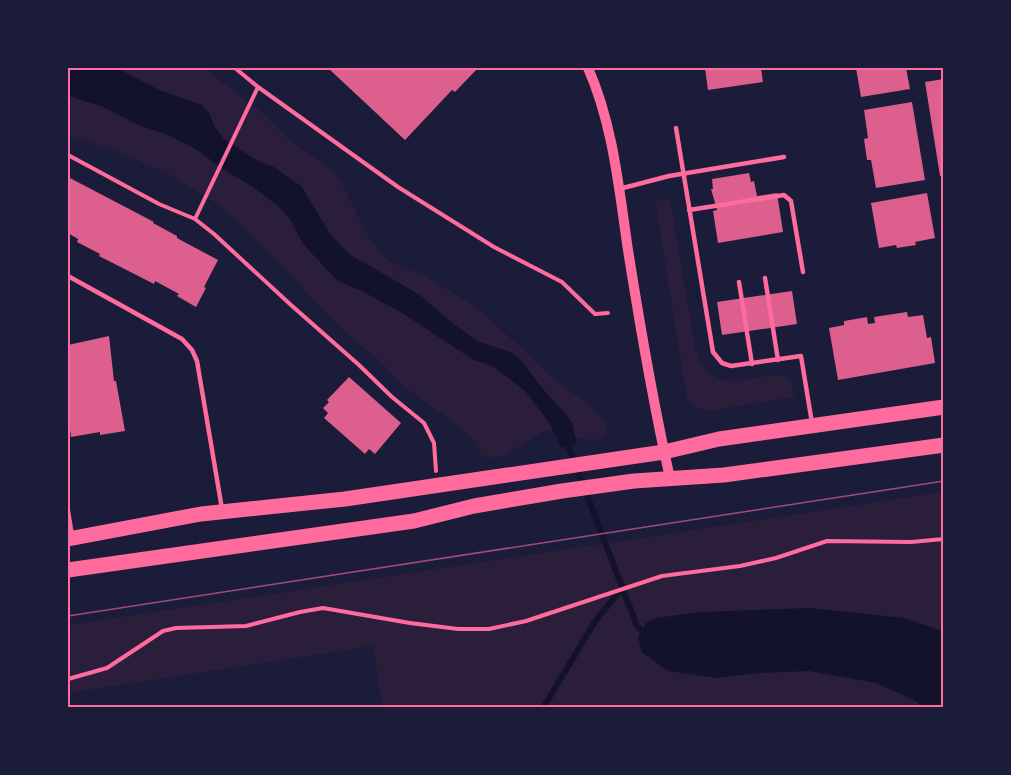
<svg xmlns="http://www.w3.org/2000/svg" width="1011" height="775" viewBox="0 0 1011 775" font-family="Karla,sans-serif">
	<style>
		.green { fill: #2a1e3b }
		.water { fill: #12122b }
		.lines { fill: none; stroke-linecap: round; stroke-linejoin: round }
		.stream { stroke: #12122b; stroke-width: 6 }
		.building { fill: #dd5f8e }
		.path { stroke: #ff6b9d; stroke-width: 4 }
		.service { stroke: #ff6b9d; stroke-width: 4.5 }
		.tertiary { stroke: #ff6b9d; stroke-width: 10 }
		.primary { stroke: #ff6b9d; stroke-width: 15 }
		.tram { stroke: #a44b75; stroke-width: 1.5 }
		.neatline { fill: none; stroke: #ff6b9d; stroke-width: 2 }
	</style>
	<rect width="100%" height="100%" fill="#1b1b3a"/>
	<path class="green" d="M68,68H204L261,112L291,141L333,171L340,179L367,235L387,260L426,277L472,304L489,318L556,381L586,402L601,416L607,427L606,435C589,450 561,425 543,432C526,439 500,467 480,454L475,442L466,432L401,384L375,356L356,342L317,305L292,275L222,207L172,176L119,152L68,135Z
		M670,199L696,352C716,408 770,362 789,379C793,383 793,391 794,397L708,411L696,407L687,398L655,201Z
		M943,492V707H382L373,646L68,693V625Z"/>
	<path class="water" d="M68,68H117L157,89L202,105L210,114L214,126L224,139L258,161L274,167L302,187L330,234L349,254L420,295L455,325L477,341L510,352L519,358L546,393L567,415L572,423L577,445L561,447L548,421L526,392L494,367L472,359L404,314L360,290L338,281L303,244L290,219L278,206L250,185L227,172L194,148L168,135L136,124L101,106L68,96Z
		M810,608L904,618L943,631V707H922L916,701L876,683L809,671L759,673L717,678L668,671L642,652L638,637L646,623L657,618L699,612Z"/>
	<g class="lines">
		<path class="stream" d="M566,440L637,626L643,632L649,633
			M543,708L594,623L622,588"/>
	</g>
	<path class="building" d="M328,68H478L455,92L452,90L405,140Z
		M705,68H761L763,82L708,90Z
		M856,68H906L910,89L861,97Z
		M944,79V175L940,176L925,82Z
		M912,102L925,180L876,188L871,160H867L864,139L868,138L864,110Z
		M749,173L751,182L754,181L757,196L777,193L783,232L718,243L713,211L717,210L711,189H713L712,179Z
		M68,177L154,222L153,223L177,236V238L218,260L204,287L206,288L196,307L177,296L179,294L155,281L154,284L99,256L100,254L77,242L78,239L68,233Z
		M927,193L935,238L915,242L916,245L897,248L896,245L879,248L871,203Z
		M792,291L797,324L722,335L717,302Z
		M907,312L908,317L923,315L927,338L931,337L935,363L838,380L829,328L844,325V321L867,317L868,324L875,323L874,317Z
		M109,336L114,381H116L125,431L100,435V432L71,437L68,416V345Z
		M349,377L401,423L375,454L369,449L365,454L324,418L328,413L323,408L329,402L327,400Z"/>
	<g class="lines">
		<path class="path" d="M235,68L258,87L398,187L494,247L562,282L595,314L608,313
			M68,155L159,204L195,219L214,234L291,305L359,365L392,397L424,423L434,443L436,471
			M195,219L258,87
			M68,679L107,668L163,631L176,628L246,626L300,612L323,608L410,623L458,629H489L526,621L662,576L740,566L776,558L827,541L911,542L944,539"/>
		<path class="service" d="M676,128L713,352L722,363L731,366L801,356L812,423
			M619,189L669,176L784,157
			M689,210L784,195L791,201L803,272
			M68,276L182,339L192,350L197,361L222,509
			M765,278L778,360
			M739,282L752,364
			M68,511L72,536"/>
		<path class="tertiary" d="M588,68C613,124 619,189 628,250C640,326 653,403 670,478"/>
		<path class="primary" d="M68,539L201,514L345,499L664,452L719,439L944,407
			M68,570L414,521L474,506L562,491L634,481L724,475L944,445"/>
		<path class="tram" d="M68,616L944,481"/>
	</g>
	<rect width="1011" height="775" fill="none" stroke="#1b1b3a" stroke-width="138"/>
	<rect x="69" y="69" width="873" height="637" class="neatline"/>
</svg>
